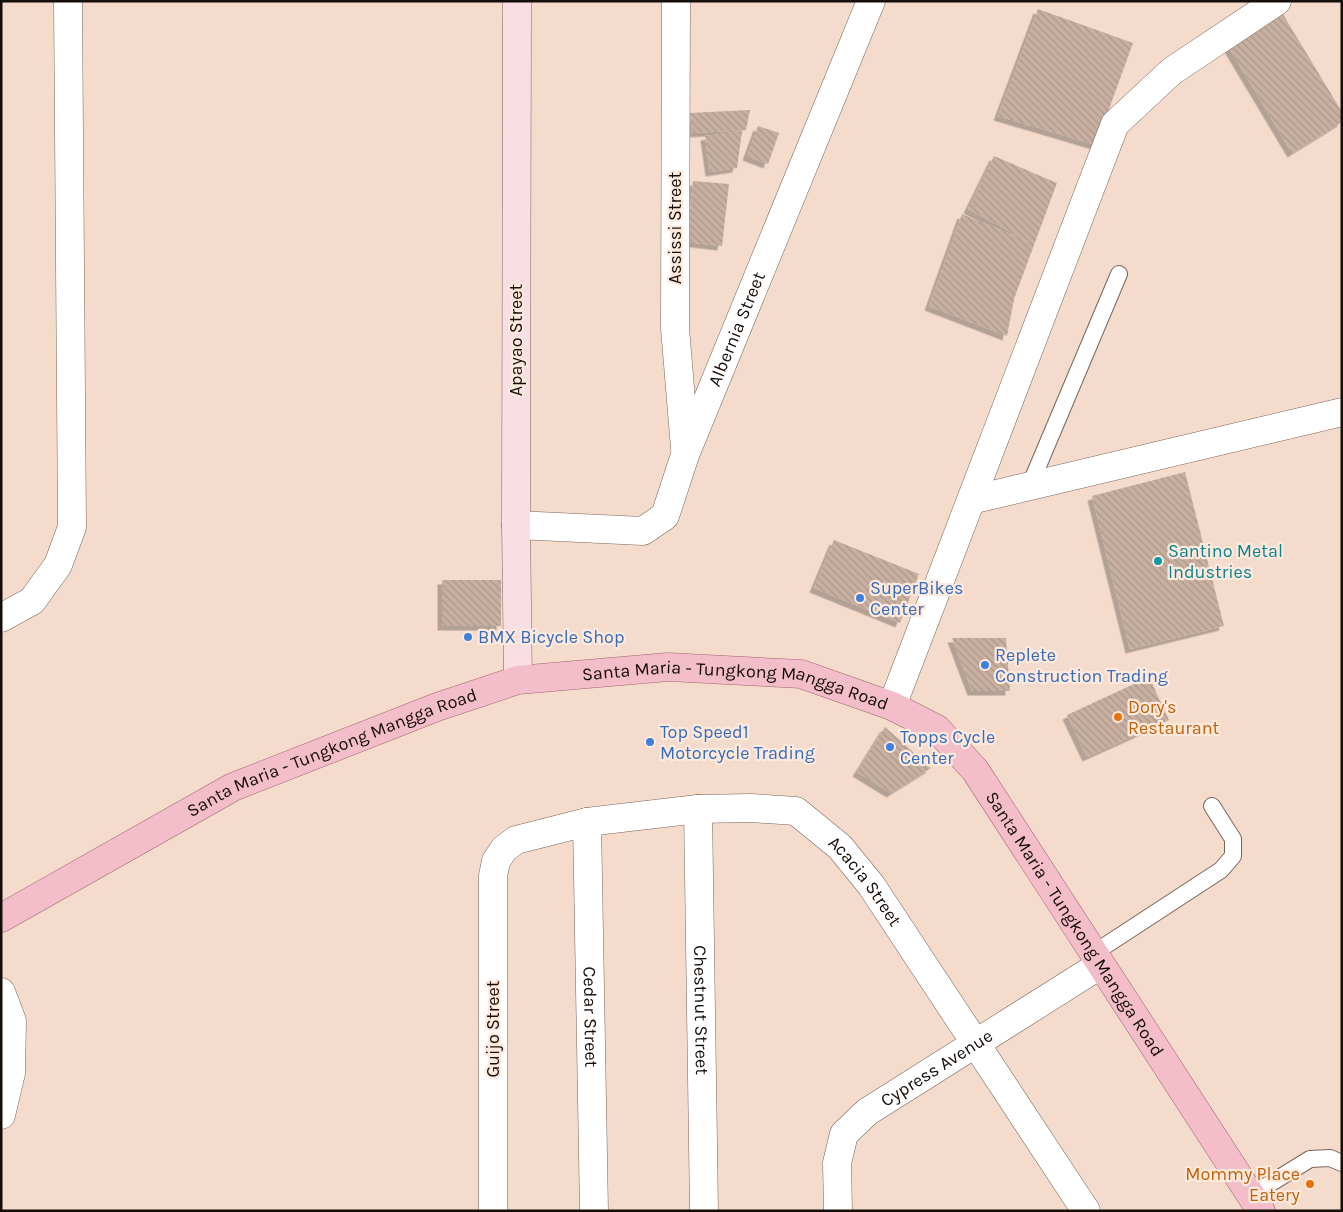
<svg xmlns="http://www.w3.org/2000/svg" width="1343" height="1212" viewBox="0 0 1343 1212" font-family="Karla,sans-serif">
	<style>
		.building { fill: url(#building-back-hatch); filter: url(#shadow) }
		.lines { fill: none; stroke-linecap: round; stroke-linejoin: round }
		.lane-casing { stroke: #7b6558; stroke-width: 18 }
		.street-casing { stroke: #7b6558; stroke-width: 29 }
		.secondary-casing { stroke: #7b6558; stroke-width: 29 }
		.primary-casing { stroke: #a0636f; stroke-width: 29 }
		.lane { stroke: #fff; stroke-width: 16 }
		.street { stroke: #fff; stroke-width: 28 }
		.secondary { stroke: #f9dee4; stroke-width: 28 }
		.primary { stroke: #f3bdca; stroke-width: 28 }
		.culture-dot { fill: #0f9aa8; stroke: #fee9dd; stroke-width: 2 }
		.shop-dot { fill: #3f7fe0; stroke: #fee9dd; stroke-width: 2 }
		.food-dot { fill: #e8710a; stroke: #fee9dd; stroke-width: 2 }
		.labels { text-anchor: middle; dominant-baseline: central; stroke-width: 4.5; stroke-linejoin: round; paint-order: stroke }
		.street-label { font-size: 18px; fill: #150d08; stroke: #fee9dd }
		.culture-label { font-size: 18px; fill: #0d838f; stroke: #fee9dd; text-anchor: start }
		.shop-label { font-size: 18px; fill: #366cbe; stroke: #fee9dd; text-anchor: start }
		.food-label { font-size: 18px; fill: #c56008; stroke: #fee9dd; text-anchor: start }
	</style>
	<defs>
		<pattern id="building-back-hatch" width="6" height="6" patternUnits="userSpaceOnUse" patternTransform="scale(1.25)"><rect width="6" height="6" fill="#c8b0a1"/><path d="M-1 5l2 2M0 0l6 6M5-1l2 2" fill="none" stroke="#ab9689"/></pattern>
		<filter id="shadow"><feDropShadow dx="-4.5" dy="4.5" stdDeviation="0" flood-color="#0004"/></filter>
	</defs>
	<rect width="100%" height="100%" fill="#f4dbcc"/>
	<path class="building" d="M1038,9L1133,43L1096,145L998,116Z
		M1281,11L1342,112V122L1292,153L1228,46Z
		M750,110L746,130L692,133L690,113Z
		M758,126L779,133L768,164L747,156Z
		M742,131L737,168L710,172L705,136Z
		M994,156L1057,183L1014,299L1007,336L929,306L962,214L1032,243L968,209Z
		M693,181L729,184L722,246L687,242Z
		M1185,472L1224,626L1130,649L1092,496Z
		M834,540L919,574L900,623L814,588Z
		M442,580H501V626H442Z
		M952,638H1006L1010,691H972Z
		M1149,677L1169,720L1087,757L1067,715Z
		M885,727L931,768L891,793L857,772Z"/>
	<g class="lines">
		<defs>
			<path id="lane" d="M1030,485L1119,274
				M1094,953L1221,870L1233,856V839L1212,806
				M1250,1196L1310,1159L1330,1158L1342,1163"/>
			<g id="street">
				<path d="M676,1L675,328L685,448"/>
				<path d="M971,500L1342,412"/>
				<path id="s1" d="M516,525L643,531L665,516L685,455L871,1"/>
				<path d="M1,618L32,601L58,565L72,527L68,1"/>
				<path d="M892,706L1115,124L1172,71L1277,1"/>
				<path id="s2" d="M698,809L704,1211"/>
				<path id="s3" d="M587,822L594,1211"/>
				<path d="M1,992L12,1021L11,1073L1,1115"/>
				<path id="s4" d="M493,1211V876L496,861L504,849L516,840L587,822L698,809L751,808L796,811L840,847L871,885L1086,1211"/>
				<path id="s5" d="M838,1211L837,1163L844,1134L867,1112L1100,965"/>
			</g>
			<path id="secondary" d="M517,1L516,525L518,680"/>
			<g id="primary">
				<path id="s6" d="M1,918L233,787L437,707L518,680L668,667L801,674L892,706L937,729L975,770L1261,1211"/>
			</g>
		</defs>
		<use href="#lane" class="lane-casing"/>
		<use href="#street" class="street-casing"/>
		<use href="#secondary" class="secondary-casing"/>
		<use href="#primary" class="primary-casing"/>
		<use href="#lane" class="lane"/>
		<use href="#street" class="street"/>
		<use href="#secondary" class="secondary"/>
		<use href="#primary" class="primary"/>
	</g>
	<circle class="culture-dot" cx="1158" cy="561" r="5"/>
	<g class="shop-dot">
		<circle cx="860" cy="598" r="5"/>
		<circle cx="468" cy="637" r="5"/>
		<circle cx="985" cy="665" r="5"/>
		<circle cx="650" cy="742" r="5"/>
		<circle cx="890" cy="747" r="5"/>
	</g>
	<g class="food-dot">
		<circle cx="1118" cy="717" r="5"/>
		<circle cx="1310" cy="1184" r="5"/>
	</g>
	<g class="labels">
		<g class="street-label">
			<text transform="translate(675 228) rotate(-90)">Assissi Street</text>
			<text stroke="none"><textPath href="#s1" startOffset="354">Albernia Street</textPath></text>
			<text transform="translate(516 340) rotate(-90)">Apayao Street</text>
			<text stroke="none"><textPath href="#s6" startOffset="791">Santa Maria - Tungkong Mangga Road</textPath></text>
			<text stroke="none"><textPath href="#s6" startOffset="371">Santa Maria - Tungkong Mangga Road</textPath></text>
			<text stroke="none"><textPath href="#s4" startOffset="762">Acacia Street</textPath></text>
			<text stroke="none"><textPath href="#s6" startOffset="1241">Santa Maria - Tungkong Mangga Road</textPath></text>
			<text stroke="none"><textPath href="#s2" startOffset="201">Chestnut Street</textPath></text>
			<text stroke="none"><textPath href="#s3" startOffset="195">Cedar Street</textPath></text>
			<text transform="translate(493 1029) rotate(-90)">Guijo Street</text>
			<text stroke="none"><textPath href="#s5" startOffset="192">Cypress Avenue</textPath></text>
		</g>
		<g class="culture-label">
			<text x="1168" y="551">Santino Metal<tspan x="1168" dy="21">Industries</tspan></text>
		</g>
		<g class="shop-label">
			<text x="870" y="588">SuperBikes<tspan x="870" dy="21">Center</tspan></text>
			<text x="478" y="637">BMX Bicycle Shop</text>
			<text x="995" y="655">Replete<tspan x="995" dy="21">Construction Trading</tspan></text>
			<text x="660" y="732">Top Speed1<tspan x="660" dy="21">Motorcycle Trading</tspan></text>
			<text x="900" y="737">Topps Cycle<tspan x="900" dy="21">Center</tspan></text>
		</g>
		<g class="food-label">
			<text x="1128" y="707">Dory's<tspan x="1128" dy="21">Restaurant</tspan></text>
			<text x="1300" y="1174" text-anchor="end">Mommy Place<tspan x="1300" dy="21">Eatery</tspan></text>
		</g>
	</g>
	<rect width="1343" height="1212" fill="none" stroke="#150d08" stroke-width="5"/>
</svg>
